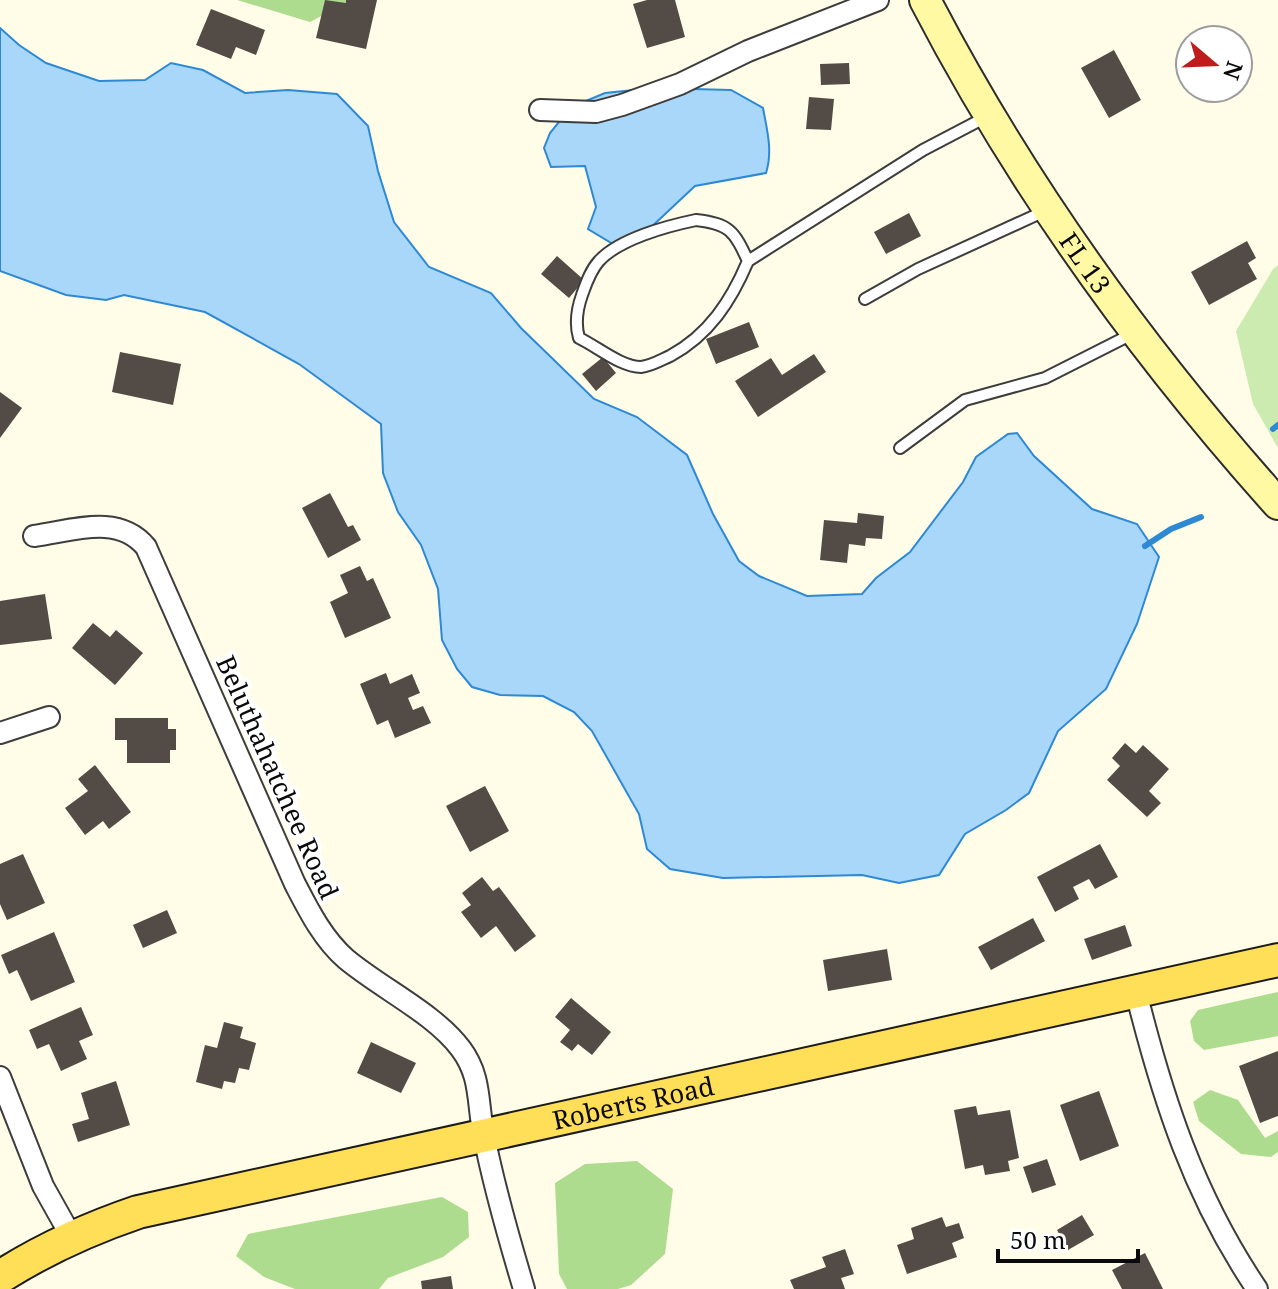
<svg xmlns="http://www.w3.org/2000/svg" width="1278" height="1289" viewBox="0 0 1278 1289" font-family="'Noto Serif',serif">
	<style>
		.green { fill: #ccebb0 }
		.forest { fill: #aedc8f }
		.water { fill: #a9d7f9; stroke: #2d89d4; stroke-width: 2 }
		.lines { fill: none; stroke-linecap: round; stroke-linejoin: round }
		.stream { stroke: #2d89d4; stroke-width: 6 }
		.building { fill: #534c46 }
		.lane-casing { stroke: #3d3d3d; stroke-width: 14 }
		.street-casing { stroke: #3d3d3d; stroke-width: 24 }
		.secondary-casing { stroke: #2c2c2c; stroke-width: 34 }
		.primary-casing { stroke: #1b1b1b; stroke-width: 36 }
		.lane { stroke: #fff; stroke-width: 10 }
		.street { stroke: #fff; stroke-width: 20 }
		.secondary { stroke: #fff9a3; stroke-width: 30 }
		.primary { stroke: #ffde58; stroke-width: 32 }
		.labels { text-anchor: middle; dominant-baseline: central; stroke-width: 8; stroke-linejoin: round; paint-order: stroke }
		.street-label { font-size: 26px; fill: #0a0a0a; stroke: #fff }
	</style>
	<rect width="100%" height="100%" fill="#fffce8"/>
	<path class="green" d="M1278,265V448L1253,404L1236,331L1273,269Z"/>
	<path class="forest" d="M237,0H352L310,22Z
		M1278,992V1036L1204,1050L1194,1041L1190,1021L1198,1010Z
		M1210,1090L1238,1100L1265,1138L1278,1131V1152L1271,1157L1241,1154L1199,1121L1193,1102Z
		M637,1161L673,1189L665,1254L631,1285L618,1289H567L559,1274L555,1183L585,1164Z
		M442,1197L468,1212L469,1237L443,1257L388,1278L379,1289H295L264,1277L236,1256L248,1234Z"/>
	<path class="water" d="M0,28L19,45L46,63L99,81L145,80L171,63L203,70L245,93L288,90L337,94L368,126L378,171L394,222L429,267L491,293L521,328L594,399L637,417L687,455L713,514L739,561L759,576L807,596L862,594L876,578L910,552L963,482L976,457L1008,434L1017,433L1034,456L1092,509L1137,524L1159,557L1137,624L1106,689L1058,731L1029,793L1006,810L965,834L939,875L899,883L862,875L723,878L670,869L647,849L639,814L592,731L574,712L543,696L500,695L472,687L457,669L442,640L438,589L421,545L398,512L383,473L381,424L299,364L205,312L124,295L106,300L66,295L0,271Z
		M653,88L731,90L763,108C767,130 773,151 766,173L695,186L646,232L623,250L588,229L596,207L585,166L551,167L544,148L550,133L571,107L605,93Z"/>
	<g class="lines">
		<path class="stream" d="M1273,429L1278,425
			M1145,546L1171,529L1201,517"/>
	</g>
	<path class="building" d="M325,0L346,3V0H377L366,49L316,38Z
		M647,0H675L685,37L647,48L633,4Z
		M211,9L265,30L256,55L236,47L231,59L196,45Z
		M1114,50L1141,100L1109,118L1081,68Z
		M849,63L850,84L821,85L820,64Z
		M809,97L834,99L831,130L806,129Z
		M909,213L921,236L886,254L874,232Z
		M1247,241L1256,258L1248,263L1257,279L1209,305L1191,272Z
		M557,256L584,280L569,298L541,274Z
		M749,322L759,347L716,364L706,339Z
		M120,352L181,364L173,405L112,392Z
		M814,354L826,372L758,417L735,381L771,358L782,375Z
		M603,357L616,373L596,391L582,374Z
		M0,392L22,408L0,438Z
		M330,493L348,527L353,525L361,540L328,558L302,508Z
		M858,513L884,516L882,539L866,538L865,546L849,544L847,563L820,560L824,520L857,523Z
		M360,566L367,581L373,578L391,618L345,638L330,602L348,593L340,575Z
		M45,594L52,639L0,645V601Z
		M93,623L110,637L116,630L143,653L115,685L72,648Z
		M386,673L390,684L412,674L420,693L408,698L413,710L423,706L431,723L395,738L388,720L377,725L360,684Z
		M115,718H168V729H176V750H170V763H127V740H115Z
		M1125,743L1136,753L1143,745L1169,769L1149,791L1161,803L1147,817L1107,780L1120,766L1112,758Z
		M95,765L131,812L109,829L103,821L85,835L65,808L88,791L78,779Z
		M485,786L509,831L470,852L446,806Z
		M1100,844L1118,877L1095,889L1089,879L1073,887L1079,899L1055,912L1037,877Z
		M23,854L45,903L7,920L0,904V864Z
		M482,877L493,891L499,887L536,936L515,952L496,926L481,938L461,912L471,905L462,893Z
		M167,910L177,933L143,948L133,925Z
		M1033,918L1045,941L991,970L978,947Z
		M1125,925L1132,946L1092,960L1084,939Z
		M54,932L75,982L31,1001L17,970L9,974L1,955Z
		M887,949L892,980L828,991L823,960Z
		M571,998L611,1032L592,1055L578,1044L572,1051L560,1042L570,1030L555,1017Z
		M81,1007L93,1035L79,1041L87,1059L61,1071L49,1044L37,1049L29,1030Z
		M224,1022L243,1027L240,1038L256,1043L249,1070L239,1068L235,1083L224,1081L222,1089L196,1082L205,1045L217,1048Z
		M371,1042L416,1063L401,1093L357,1073Z
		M1278,1051V1116L1260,1123L1239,1066Z
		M116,1081L130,1125L78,1142L72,1124L89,1119L81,1093Z
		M1099,1091L1119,1146L1080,1161L1060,1105Z
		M976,1106L978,1115L1010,1110L1019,1158L1008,1161L1010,1171L985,1175L983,1165L965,1169L954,1110Z
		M1047,1159L1056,1185L1032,1193L1023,1167Z
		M1082,1215L1094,1235L1068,1250L1057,1230Z
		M942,1217L946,1227L959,1223L964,1238L952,1243L957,1257L907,1274L897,1245L914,1239L911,1228Z
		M845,1249L854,1274L841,1278L845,1289H794L790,1280L826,1267L822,1257Z
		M1145,1253L1163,1289H1122L1112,1270Z
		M451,1276L453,1289H422L421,1281Z"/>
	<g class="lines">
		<defs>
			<path id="lane" d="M696,220C730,224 734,231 748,261C731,301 709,335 670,356C661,360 651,366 641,367C621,367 598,347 579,338C575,324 577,309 582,295C586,284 590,271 599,261C619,239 667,226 696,220Z
				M748,261L923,150L988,116
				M865,299L918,269L1047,210
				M900,448L965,400L1045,378L1132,334"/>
			<path id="street" d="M540,110L596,112L622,105L680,84L748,51L878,0
				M34,536C72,531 118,513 146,547L295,884C309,911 323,939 346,959C382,989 434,1013 461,1049C482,1077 477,1104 484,1136C494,1187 509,1239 524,1289
				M0,733L49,717
				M1136,992C1163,1100 1194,1196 1257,1289
				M0,1077L43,1186L71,1236"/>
			<g id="secondary">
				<path id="s1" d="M925,0C1020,183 1141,351 1278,504"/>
			</g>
			<g id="primary">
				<path id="s2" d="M0,1277C44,1249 88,1229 138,1212L1278,960"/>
			</g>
		</defs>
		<use href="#lane" class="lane-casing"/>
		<use href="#street" class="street-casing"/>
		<use href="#secondary" class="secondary-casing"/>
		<use href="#primary" class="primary-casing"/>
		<use href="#lane" class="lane"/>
		<use href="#street" class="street"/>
		<use href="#secondary" class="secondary"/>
		<use href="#primary" class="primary"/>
	</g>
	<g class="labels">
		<g class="street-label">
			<text stroke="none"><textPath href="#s1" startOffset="308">FL 13</textPath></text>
			<text transform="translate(278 777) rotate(66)">Beluthahatchee Road</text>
			<text stroke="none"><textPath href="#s2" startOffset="660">Roberts Road</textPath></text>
		</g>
	</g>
	<g transform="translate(1214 64) rotate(109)"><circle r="38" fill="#ffffff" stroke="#9d9d9d" stroke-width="2"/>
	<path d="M0-6L14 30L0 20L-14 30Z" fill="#c01c1c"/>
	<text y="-12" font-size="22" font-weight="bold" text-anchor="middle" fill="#0a0a0a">N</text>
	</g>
	<path d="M998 1249v12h140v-12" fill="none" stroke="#0a0a0a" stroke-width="4"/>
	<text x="1010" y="1249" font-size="24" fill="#0a0a0a" stroke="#ffffff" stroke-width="6" paint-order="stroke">50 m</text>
</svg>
